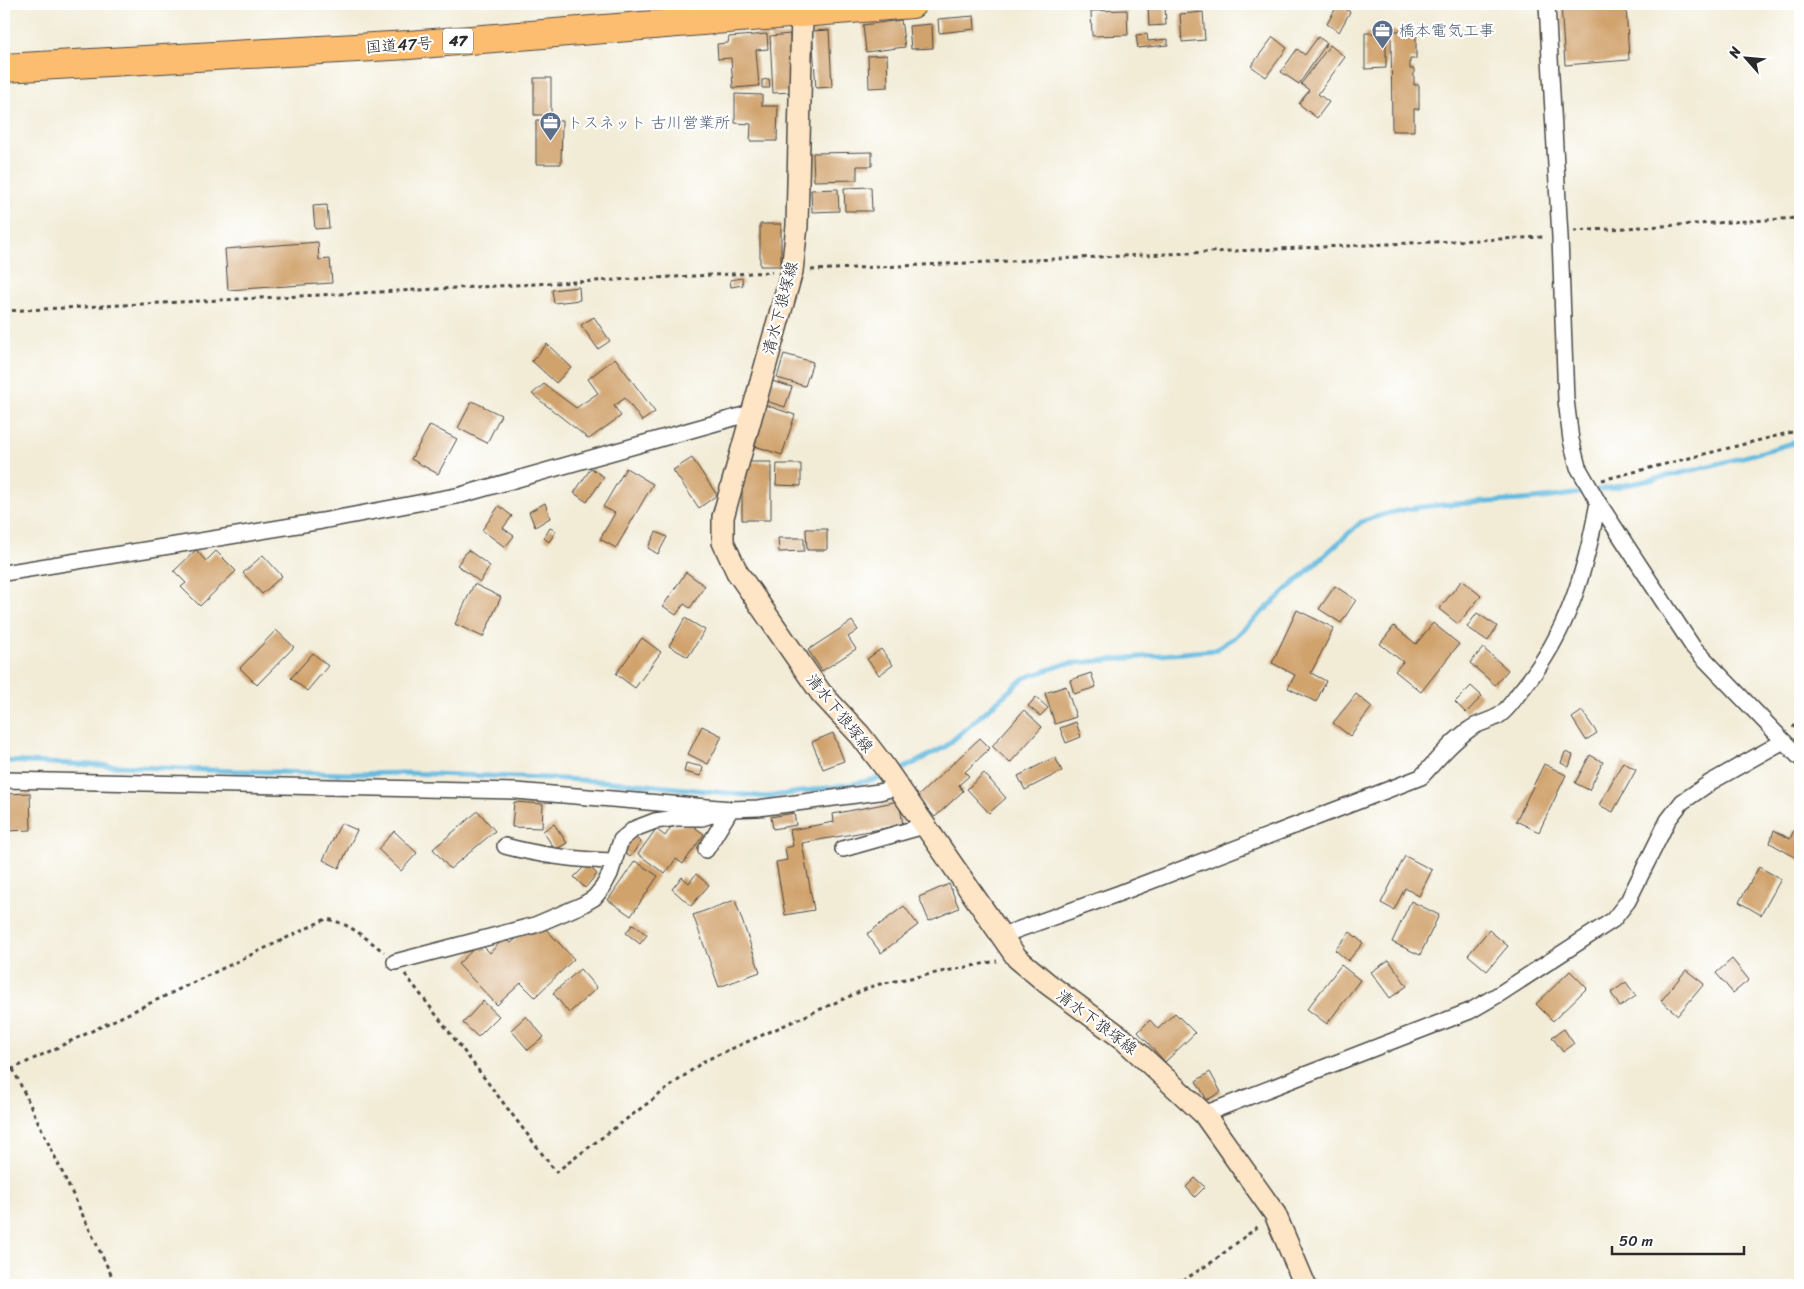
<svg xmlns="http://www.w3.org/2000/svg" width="1804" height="1289" viewBox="0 0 1804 1289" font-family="Sriracha,'Klee One',sans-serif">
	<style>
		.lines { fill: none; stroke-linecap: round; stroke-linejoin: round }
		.stream { stroke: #62b9df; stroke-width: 5 }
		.building { fill: #d0a26c }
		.street-casing { stroke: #494845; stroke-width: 18 }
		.secondary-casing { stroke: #494845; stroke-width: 24 }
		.highway-casing { stroke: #494845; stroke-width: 30 }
		.path { stroke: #494845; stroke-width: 3; stroke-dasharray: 4 4; stroke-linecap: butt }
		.street { stroke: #fff; stroke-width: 15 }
		.secondary { stroke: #fee5c5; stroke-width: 21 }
		.highway { stroke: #fcbd6f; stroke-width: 28 }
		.labels { text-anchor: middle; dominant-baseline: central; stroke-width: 4.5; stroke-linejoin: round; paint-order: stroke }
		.shield { fill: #fff; stroke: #6b6b6b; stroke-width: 1 }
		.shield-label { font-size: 15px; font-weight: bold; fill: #2b2b2b }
		.service-label { font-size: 16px; fill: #4e5e75; stroke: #fff; text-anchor: start }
		.street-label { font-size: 16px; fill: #2b2b2b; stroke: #fff }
	</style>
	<rect width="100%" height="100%" fill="#fff"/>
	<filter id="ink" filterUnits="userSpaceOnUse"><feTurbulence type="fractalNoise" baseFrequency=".02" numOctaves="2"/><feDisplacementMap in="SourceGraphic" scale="10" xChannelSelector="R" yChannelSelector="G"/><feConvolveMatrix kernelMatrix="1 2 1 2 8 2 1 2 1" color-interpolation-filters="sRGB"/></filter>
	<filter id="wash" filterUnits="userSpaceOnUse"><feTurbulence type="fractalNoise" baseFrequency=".0096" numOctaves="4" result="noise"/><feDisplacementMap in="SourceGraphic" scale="20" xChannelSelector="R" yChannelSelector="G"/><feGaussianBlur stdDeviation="1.12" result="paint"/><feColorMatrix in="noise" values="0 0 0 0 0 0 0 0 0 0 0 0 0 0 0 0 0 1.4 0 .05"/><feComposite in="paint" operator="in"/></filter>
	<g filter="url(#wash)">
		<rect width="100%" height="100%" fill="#f2ecd7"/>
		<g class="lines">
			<path class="stream" d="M4,761L208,770L351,774L403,773L548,778L628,783L766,797L853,784L885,777
				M895,773L945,747L1024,678L1065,664L1215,650L1234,638L1361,522C1423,497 1495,506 1560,496C1642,485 1721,464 1800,441"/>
		</g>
		<g id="blocks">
			<path class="building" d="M1338,4L1350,12L1339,32L1327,24Z
				M1561,4H1626L1629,60L1565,65Z
				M1165,6L1166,25L1149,26L1148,7Z
				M1127,10L1128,35L1092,36L1091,11Z
				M1203,12L1205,40L1182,42L1180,14Z
				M974,16L975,29L939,33L938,19Z
				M901,20L905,47L866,52L863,25Z
				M932,24L933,48L911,49L909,26Z
				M829,30L832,87L816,88L812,31Z
				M1391,31H1411V36H1416V59H1410V69H1414V85H1419V109H1414V131H1392Z
				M1365,33H1386V68L1365,69Z
				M767,34L768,49L756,50L759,86L733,88L731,58L718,59L717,44L728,43L729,37Z
				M790,34L793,92L773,93L770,36Z
				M1147,34L1148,41L1168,39V45L1138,48L1136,35Z
				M1273,37L1287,48L1266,77L1251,66Z
				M1318,37L1327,43L1299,84L1281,72L1297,49L1305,55Z
				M1330,45L1345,57L1318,94L1329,102L1317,118L1299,104L1309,90L1301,84Z
				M887,55L888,87L869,88L868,56Z
				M534,78H551V115H534Z
				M769,79L770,88H762V80Z
				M735,94L762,95V106H778L777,141H750L751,124L735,123Z
				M536,120L562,121L561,164H536Z
				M872,152V166H857V180L814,181L813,153Z
				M871,187L872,211H845L844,188Z
				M838,189L839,211L812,212L811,190Z
				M327,205L329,228L315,229L313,206Z
				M760,224H781V266H760Z
				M318,242L319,260L330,259L332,283L228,290L225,249Z
				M742,278L743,285L731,287L730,280Z
				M579,287L580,300L554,303L552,290Z
				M594,317L610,341L598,349L581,325Z
				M547,344L571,367L556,383L532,361Z
				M784,354L813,362L805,386L777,378Z
				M615,358L655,412L642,421L625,398L614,406L621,416L589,439L532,394L544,384L576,408L598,393L588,379Z
				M772,381L792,387L785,407L766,401Z
				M472,401L501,415L487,443L458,428Z
				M765,405L795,415L782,455L752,445Z
				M430,425L457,439L438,474L411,459Z
				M692,458L717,495L699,508L673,470Z
				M742,462H771V520H742Z
				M777,464H801V486L776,485Z
				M591,468L604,477L587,502L574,493Z
				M626,468L653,484L616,548L600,539L615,513L603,507Z
				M545,503L550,518L535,527L529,512Z
				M499,506L512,516L503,528L514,536L505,547L482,530Z
				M550,528L556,531L549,542L544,538Z
				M806,529H827V550H807Z
				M656,532L667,537L658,554L648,548Z
				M778,538H804V551L779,552Z
				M196,550L206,561L216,551L236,571L200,606L181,587L186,583L174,571Z
				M468,550L490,566L480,582L457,565Z
				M263,555L282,576L262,594L243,573Z
				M686,572L705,586L690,608L684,604L676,615L663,606Z
				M1462,580L1481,596L1458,624L1439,609Z
				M474,584L501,597L483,637L455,624Z
				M1335,586L1356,600L1341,623L1319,609Z
				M1297,610L1334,628L1311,673L1326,681L1316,702L1288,688L1295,675L1272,663Z
				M1477,613L1497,626L1488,641L1467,627Z
				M685,618L705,630L688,657L669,646Z
				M852,621L858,630L848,637L856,649L822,671L808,650Z
				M1433,623L1459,644L1421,692L1395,671L1403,662L1380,644L1394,626L1416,644Z
				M276,630L294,647L257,685L240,668Z
				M642,638L661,652L635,688L616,674Z
				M1483,648L1508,670L1495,685L1470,663Z
				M881,649L893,665L879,675L867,659Z
				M313,653L328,666L307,691L291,678Z
				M1091,673L1096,687L1074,694L1070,680Z
				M1066,686L1076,717L1055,724L1045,693Z
				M1471,686L1482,696L1466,713L1455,702Z
				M1356,694L1372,707L1350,736L1333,723Z
				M1036,697L1048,708L1040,716L1028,706Z
				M1024,710L1042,727L1010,763L992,746Z
				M1582,711L1597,733L1586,740L1572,718Z
				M1076,722L1081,737L1066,743L1060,728Z
				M702,726L722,736L708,764L688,754Z
				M833,733L844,761L823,769L812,742Z
				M980,738L990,748L965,772L969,776L959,785L963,791L935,817L917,797Z
				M1565,752L1573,755L1569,767L1561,763Z
				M1590,755L1603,762L1589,790L1575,783Z
				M1055,757L1062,771L1025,790L1018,776Z
				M1623,762L1636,770L1613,812L1599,805Z
				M686,763L703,767L701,776L684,772Z
				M1544,764L1566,775L1539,832L1516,821Z
				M984,773L1006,798L989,813L967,789Z
				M30,793L31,830L7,831L6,794Z
				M899,801L903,825L802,843L814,910L785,915L776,862L787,860L785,848L793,846L790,830L834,822L833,814Z
				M514,802L543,804L542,828L512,827Z
				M478,811L495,831L450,869L433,849Z
				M794,813L796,825L773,829L771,817Z
				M341,823L357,830L339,868L323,860Z
				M554,824L567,843L555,850L543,831Z
				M690,824L704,834L683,864L676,859L665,874L638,854L656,829L665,836L671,827Z
				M1795,828L1800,831V860L1770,843L1774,830L1790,839Z
				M394,831L417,853L401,871L378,849Z
				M633,836L641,842L630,857L623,852Z
				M1405,856L1432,870L1419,896L1405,888L1394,910L1381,903Z
				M635,861L658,876L631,916L608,900Z
				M587,864L597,874L585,888L574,877Z
				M1759,867L1781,879L1761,915L1739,902Z
				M696,874L709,885L691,906L672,889L682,877L689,883Z
				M949,884L959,908L929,921L919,897Z
				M735,900L760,972L719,987L693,915Z
				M1411,901L1439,915L1420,955L1392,942Z
				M904,906L918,925L881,953L867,934Z
				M633,924L647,935L640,944L626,933Z
				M544,927L574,959L535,997L521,983L497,1005L458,964L480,943L490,953L503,939L511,943L523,933Z
				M1489,930L1508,946L1487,971L1468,955Z
				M1350,932L1363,943L1348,961L1335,950Z
				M1732,959L1749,980L1733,993L1716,973Z
				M1389,960L1407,986L1390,998L1371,972Z
				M1341,965L1360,980L1327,1024L1307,1009Z
				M580,969L597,988L569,1013L553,993Z
				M1686,970L1704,984L1678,1015L1661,1001Z
				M1570,971L1587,988L1553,1021L1536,1004Z
				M1626,982L1636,996L1620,1007L1611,993Z
				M483,1001L499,1016L478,1037L463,1023Z
				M1175,1013L1195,1033L1165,1062L1138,1032L1150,1020L1158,1029Z
				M526,1016L544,1037L528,1050L511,1030Z
				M1564,1029L1574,1044L1563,1052L1552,1037Z
				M1210,1072L1221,1092L1207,1100L1196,1081Z
				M1195,1178L1205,1187L1195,1197L1186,1187Z"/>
		</g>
	</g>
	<g filter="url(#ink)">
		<use href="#blocks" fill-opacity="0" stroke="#494845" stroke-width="1"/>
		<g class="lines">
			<defs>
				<path id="street" d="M1547,4L1560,237L1566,400L1571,440L1578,467L1598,502L1693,647L1800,758
					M4,573L322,521L461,495L751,413
					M4,780L516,791L731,809L758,808L879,792L897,787
					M505,846C542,856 576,860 615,861
					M843,849L924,826
					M706,850L731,809
					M1003,935L1120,893L1421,777C1437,760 1451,742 1470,729C1479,722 1493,721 1501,714C1510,707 1516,696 1523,688C1568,633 1586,570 1598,502
					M395,962L535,925L582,905L594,898L603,887L610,874L621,840L634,829L655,821L676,818H702L724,811
					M1204,1114L1470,1011L1501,993L1613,920L1628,901L1668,820L1682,802L1711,782L1782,742"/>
				<path id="secondary" d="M802,14L797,226L792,271L723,517V542L737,572L821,693L860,735L883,765L1017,958L1048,984L1123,1039L1204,1114L1275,1214L1305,1285"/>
				<path id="highway" d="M4,68L409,45L912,4"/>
			</defs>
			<use href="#street" class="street-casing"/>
			<use href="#secondary" class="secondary-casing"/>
			<use href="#highway" class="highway-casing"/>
			<path class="path" d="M1574,231L1800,218
				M811,270L1544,237
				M4,311L772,272
				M1602,480L1800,430
				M1793,728L1800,718
				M405,974L556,1172L704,1061L875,985L997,961
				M13,1069L116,1285
				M4,1073L326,919C350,923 365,938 384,952
				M1176,1285L1212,1262L1260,1225"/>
			<use href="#street" class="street"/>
			<use href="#secondary" class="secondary"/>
			<use href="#highway" class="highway"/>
		</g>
	</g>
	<defs>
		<symbol id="office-pin" viewBox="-11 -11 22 30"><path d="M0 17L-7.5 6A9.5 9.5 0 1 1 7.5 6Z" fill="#5c6f8a" stroke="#fff"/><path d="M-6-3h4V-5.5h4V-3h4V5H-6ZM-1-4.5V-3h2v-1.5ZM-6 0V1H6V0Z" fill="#fff"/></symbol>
	</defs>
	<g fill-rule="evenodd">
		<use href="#office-pin" x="1370" y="18" width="25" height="34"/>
		<use href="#office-pin" x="538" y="110" width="25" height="34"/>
	</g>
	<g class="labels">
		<rect class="shield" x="443" y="28.5" width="30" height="25" rx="4"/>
		<g class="shield-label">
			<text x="458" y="41">47</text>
		</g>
		<g class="service-label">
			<text x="1399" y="30">橋本電気工事</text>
			<text x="567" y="122">トスネット 古川営業所</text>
		</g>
		<g class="street-label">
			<text transform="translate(399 45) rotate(-4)">国道47号</text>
			<text transform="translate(780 308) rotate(-75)">清水下狼塚線</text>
			<text transform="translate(840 713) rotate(51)">清水下狼塚線</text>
			<text transform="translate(1097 1022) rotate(37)">清水下狼塚線</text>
		</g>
	</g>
	<rect width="1804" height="1289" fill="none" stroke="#fff" stroke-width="20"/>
	<g transform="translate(1746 58) rotate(297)" stroke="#ffffff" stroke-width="4" paint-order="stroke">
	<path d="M0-4L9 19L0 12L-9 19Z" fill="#2b2b2b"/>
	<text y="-8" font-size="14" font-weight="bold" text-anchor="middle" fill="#2b2b2b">N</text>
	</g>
	<path d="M1612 1246v8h132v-8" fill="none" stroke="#2b2b2b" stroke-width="2.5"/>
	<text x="1619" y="1246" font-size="15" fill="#2b2b2b" stroke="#ffffff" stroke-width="4" paint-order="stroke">50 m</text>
</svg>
